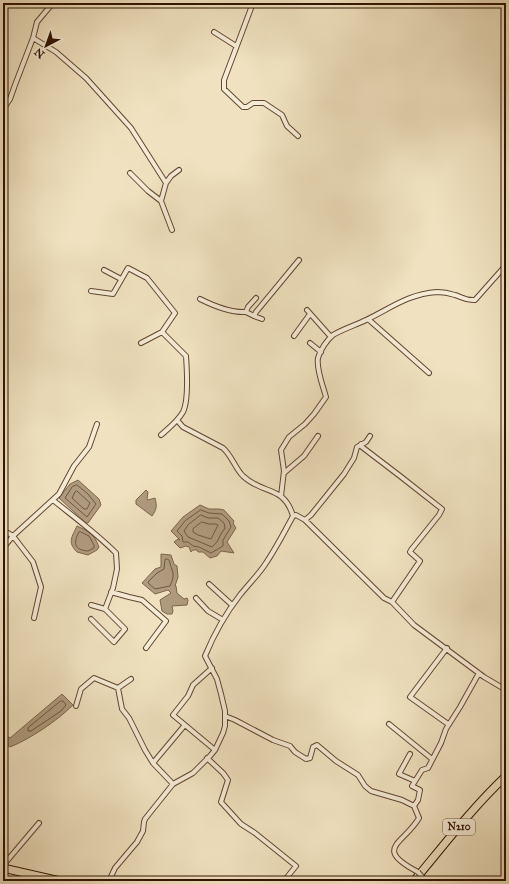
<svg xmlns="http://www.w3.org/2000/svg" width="509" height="884" viewBox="0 0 509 884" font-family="'IM FELL Great Primer',serif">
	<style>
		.water { fill: #af9b7f; stroke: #7d644d }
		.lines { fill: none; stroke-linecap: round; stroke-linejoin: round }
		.shore { stroke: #705640; stroke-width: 1 }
		.street-casing { stroke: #614632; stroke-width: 6 }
		.highway-casing { stroke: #311202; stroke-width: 9 }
		.street { stroke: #f5ecd6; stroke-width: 4 }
		.highway { stroke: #f0e2c0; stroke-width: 7 }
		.street-bridge-casing { stroke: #614632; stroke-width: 6; stroke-linecap: butt }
		.street-bridge { stroke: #f5ecd6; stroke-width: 4 }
		.labels { text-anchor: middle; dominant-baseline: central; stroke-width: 3.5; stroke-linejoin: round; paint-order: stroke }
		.shield { fill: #f5ecd6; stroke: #6c5342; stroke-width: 1 }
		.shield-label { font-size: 10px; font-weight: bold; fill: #311202 }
	</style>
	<rect width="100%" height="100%" fill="#f0e2c0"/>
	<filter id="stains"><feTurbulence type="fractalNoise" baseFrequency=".005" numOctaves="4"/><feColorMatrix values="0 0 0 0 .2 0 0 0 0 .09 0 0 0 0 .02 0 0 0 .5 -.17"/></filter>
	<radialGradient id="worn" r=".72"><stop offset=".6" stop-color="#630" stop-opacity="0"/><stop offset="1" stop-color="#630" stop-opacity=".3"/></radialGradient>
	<path class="water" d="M78,480L99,499L101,505L88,523H86L59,498L70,484Z
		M146,490L148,492L147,499L148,500L155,498C157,506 157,509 152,516L136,504V500Z
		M200,505L209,509H219L224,510L234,521L233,523L236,528L227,542L234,553L221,551L217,556L210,558L203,552H198L197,550H193L191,552L189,547L186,546L180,548L174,542L178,539L179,540H180L171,531L183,517Z
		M77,526C90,532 94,534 99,547L97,550L88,555L77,552C67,542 72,537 77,526Z
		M161,554L171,555L174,564L177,566L178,577L175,586H176L177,593L184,599L187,598L188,600L187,605L172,606L173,611L172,614H167L162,611L160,600L171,593L168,590L155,594L142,583L155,569L161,567Z
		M62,694L73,705C57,721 30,739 10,747L3,742V734L10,738Z"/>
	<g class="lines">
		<path class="shore" d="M77,485L88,494L96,504L87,517L65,498L72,487Z
			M77,491L90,503L87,509H84L72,498L75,492Z
			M201,510L209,513L222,514L229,521L231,527L223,540V546L211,553L199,547L193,546L188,542H183L182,536L177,531L185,521Z
			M201,515L208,518H218L224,523L225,528L221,534L217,542L212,547L188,537L184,531L188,525Z
			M202,522L209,524H216L218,525L211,539L198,535L193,532V529Z
			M81,532L89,536L94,545V548L88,551C74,550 73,543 79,532Z
			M167,559L169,560C172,572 176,573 170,586L155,589L149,584L148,582L157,573L164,569L165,560Z
			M61,701H63L66,705L61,711L31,731H28V728Z"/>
		<defs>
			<path id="street" d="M113,3L114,4
				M253,3L224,80V89L243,107H247L253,103H264L282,115L287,126L298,136
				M214,32L236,46
				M33,38L56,52L86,78L131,128L166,183L161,201L172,230
				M3,109L10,99L15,85L33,38L37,22L53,3
				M130,173L148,191L161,201
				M166,183L171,176L179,170
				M104,270L121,279
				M91,291L113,294L128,268L147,278L175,313L162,332
				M256,298L248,307L246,312L254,316L256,312L299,260
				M200,299C214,306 230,313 246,312
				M307,310L331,337
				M254,316L262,319
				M368,319L429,373
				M294,336L310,314
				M141,343L162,332L186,356C187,370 189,400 183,412C178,421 169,428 161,435
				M310,343L321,352
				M361,444L362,447L400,476L442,509L439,515L411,550L410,552L420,561L392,602
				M284,473L304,456L318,436
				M281,496L284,471L281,450L289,437L305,424L314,414L326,397C323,386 316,369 318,358C320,350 327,340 333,335C343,329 356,325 366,320C391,308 408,294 437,292C442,292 449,293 455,295C462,297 466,301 475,300L506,265
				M53,500C74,517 96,533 116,553L117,569L113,588L105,609L91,605
				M293,516L296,515L305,520L384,598L392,602L414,625L484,677L506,690
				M305,520L311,515L344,474L354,458L357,447L366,442L370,436
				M3,530L13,536L3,548
				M209,584L232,605
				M111,592L129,597L142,600L166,621L146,648
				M196,598L208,611L223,620
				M34,618L41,587L33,562L13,536L59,494L74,466L89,447L97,424
				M91,619L114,642L125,629L105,609
				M447,648L410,697L448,724
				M3,663V664
				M212,668L193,685L188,696L173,715L215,750
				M118,688L131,679
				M76,706L81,689L94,678L118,688L122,709L129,718L145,750L153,763L173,784
				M225,716L235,720L273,740L290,746L295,752L306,759L310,758L313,747L317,745L336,761L358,775L365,786L371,791L402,800L414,806
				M389,724L432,759
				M410,754L399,774L415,781
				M207,758L223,773L228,780L221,802L241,824L255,833L296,866L284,881
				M153,763L184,726
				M3,868L6,862L39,823
				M418,872C372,848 404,844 419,818L414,806L418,800L420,790L412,786L422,770L428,768L441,743L446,729L460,707L479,673
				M109,881L115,868L137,842L143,831L144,822L145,819L173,784L193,773L210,756L215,750L223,733L225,726V711L221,694L217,679L205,656C214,634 226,613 240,595C248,585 257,576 264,566C275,550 284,533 293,516C284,485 263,495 243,476C235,468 232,456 223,448L183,427L177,420
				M484,881L485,879L489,881"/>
			<path id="highway" d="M3,868L60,881
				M414,881C444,845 472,808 506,776"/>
		</defs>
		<use href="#street" class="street-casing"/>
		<use href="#highway" class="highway-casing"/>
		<use href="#street" class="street"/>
		<use href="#highway" class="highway"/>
		<defs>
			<path id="street-bridge" d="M418,872L423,878"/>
		</defs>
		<use href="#street-bridge" class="street-bridge-casing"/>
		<use href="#street-bridge" class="street-bridge"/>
	</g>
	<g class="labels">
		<rect class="shield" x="443" y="819" width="32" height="16" rx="3"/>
		<g class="shield-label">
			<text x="459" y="827">N210</text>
		</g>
	</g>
	<rect width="509" height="884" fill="none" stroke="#f0e2c0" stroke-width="16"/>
	<rect x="4" y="4" width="501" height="876" fill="none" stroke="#311202" stroke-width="2"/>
	<rect x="8" y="8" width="493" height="868" fill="none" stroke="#311202"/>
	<g transform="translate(46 46) rotate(221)" stroke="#f5ecd6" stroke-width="3" paint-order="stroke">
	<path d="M0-3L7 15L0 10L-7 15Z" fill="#311202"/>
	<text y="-6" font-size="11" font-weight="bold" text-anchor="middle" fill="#311202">N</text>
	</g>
	<rect width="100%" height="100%" filter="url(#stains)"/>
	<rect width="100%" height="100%" fill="url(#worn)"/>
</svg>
